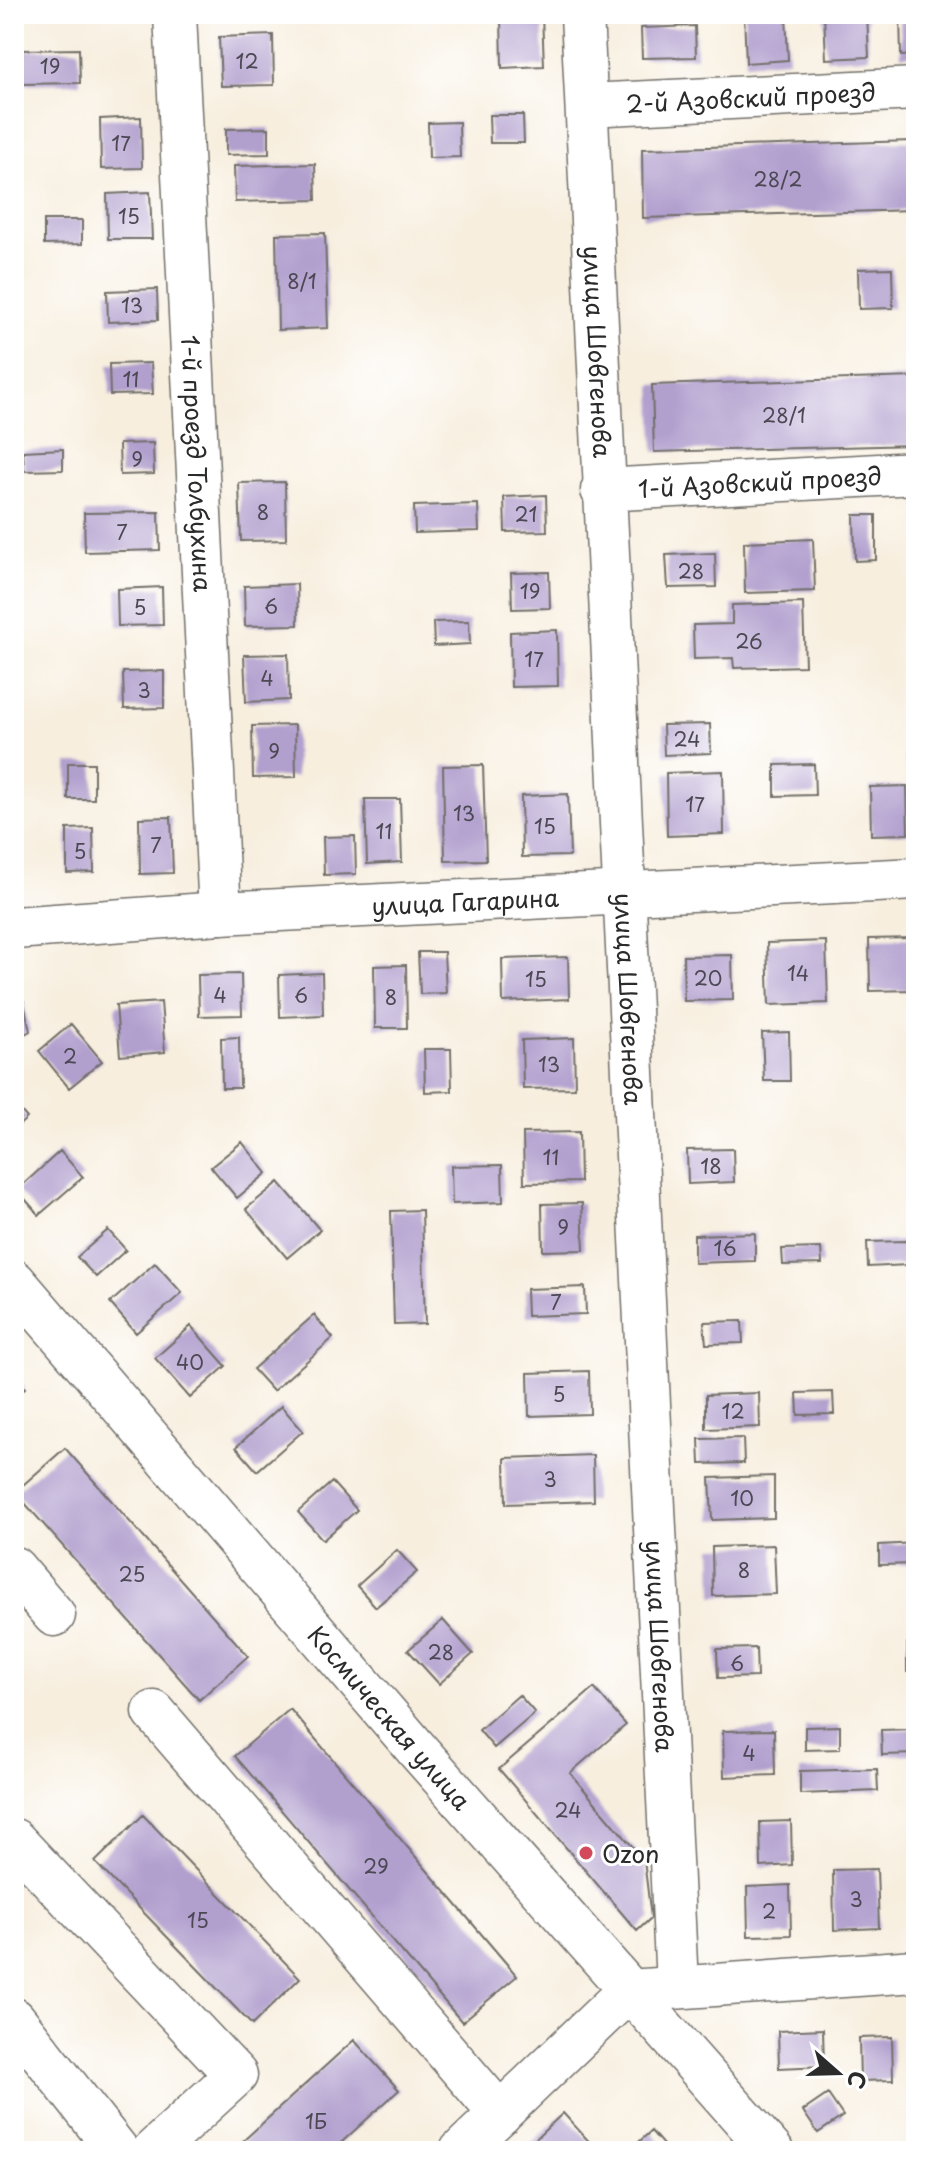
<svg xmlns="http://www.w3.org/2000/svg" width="930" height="2165" viewBox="0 0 930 2165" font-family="'Playpen Sans',sans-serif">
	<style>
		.building { fill: #b19fce }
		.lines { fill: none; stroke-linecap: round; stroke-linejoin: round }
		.minor-casing { stroke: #726f6a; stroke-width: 45 }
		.minor { stroke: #fff; stroke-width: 42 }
		.poi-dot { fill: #d1495b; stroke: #fff; stroke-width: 3 }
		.labels { text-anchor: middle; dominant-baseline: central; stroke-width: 6; stroke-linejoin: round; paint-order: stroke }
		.number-label { font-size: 20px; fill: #4c4854 }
		.street-label { font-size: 24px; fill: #2b2b2b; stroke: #fff }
		.poi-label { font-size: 24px; fill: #2b2b2b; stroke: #fff; text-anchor: start }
	</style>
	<rect width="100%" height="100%" fill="#fff"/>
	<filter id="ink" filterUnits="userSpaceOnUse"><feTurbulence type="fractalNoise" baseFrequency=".0125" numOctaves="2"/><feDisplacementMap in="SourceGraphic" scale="16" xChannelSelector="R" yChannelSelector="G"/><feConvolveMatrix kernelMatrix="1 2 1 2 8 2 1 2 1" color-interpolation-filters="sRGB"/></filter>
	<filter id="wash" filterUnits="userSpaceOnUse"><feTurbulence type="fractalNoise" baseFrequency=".006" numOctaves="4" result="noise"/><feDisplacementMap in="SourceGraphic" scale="32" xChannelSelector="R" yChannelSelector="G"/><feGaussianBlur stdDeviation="1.8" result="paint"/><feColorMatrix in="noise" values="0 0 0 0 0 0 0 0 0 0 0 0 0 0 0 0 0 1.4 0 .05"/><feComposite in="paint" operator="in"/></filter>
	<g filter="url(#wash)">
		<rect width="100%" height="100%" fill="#f7eede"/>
		<g id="blocks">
			<path class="building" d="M542,14L544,66L502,68L501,15Z
				M744,14H786L788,60L746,63Z
				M824,14H867L869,57L826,59Z
				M900,14H916V55L901,56Z
				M695,26L696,57L642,58L641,28Z
				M273,35L274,85L221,86L219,37Z
				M79,49L80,83L21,84L20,50Z
				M489,115H523L524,143H490Z
				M141,117L142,168L101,169L100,119Z
				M459,122L460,157L429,158L428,123Z
				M269,128V154L226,155V129Z
				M912,141L913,210L643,218L642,149Z
				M315,164L316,200L235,202L234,166Z
				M150,192L152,239H108L107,194Z
				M44,220H82V244L44,245Z
				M325,233L328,328L278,330L276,234Z
				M892,268L893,308L859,309L858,269Z
				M157,289L158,320L108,322L107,291Z
				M151,363L153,394L110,395L109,364Z
				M916,377V445L654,452L652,385Z
				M153,443L154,474L120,475L119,444Z
				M63,449V470L24,471L23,451Z
				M285,482L286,540L241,541L239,483Z
				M546,495L547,531L505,532L504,497Z
				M478,504L479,531L415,533L414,506Z
				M159,512L160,550L85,552L84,513Z
				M854,515H876V560L855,561Z
				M813,539L815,591L745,593L744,542Z
				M715,553L716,587L668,588L666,555Z
				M549,572L550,608L512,609L511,573Z
				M297,584L298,625L245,626L244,586Z
				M162,587L163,625L118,626L117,589Z
				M803,603L805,666L734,668L733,658L694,659L693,625L732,624V605Z
				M469,621L470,644L434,646L433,622Z
				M557,630L558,686L511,687L510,632Z
				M288,654L289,700L246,702L244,655Z
				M164,671V708L124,709L123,672Z
				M916,682V765H911L909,683Z
				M710,724L711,753L664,755L663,725Z
				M295,725L296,777L253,778L252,726Z
				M68,763H94V799H68Z
				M814,764L815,795L775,796V765Z
				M483,765L486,860L445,861L443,766Z
				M723,771L724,834L667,836L666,773Z
				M907,786L908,834L871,835L870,787Z
				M568,794L570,856L522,857L521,796Z
				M365,799H400L402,862L367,864Z
				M171,817L173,873L140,874L139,818Z
				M93,828L94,872L67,873V829Z
				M355,836L356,874L324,875L323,837Z
				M912,938L913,990L870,991L869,939Z
				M826,941L828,1003L769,1005L767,943Z
				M418,952H444L446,993L420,994Z
				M732,955L733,1000L684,1001L683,956Z
				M568,957L569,999L503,1002L502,959Z
				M406,965L407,1028H375L374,966Z
				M322,973L323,1015L280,1017L279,975Z
				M241,974L242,1015L199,1016L198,975Z
				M14,976H18L30,1031L23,1035L14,1029Z
				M161,1002L165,1052L120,1056L116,1005Z
				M71,1024L102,1061L69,1088L39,1051Z
				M789,1032L790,1081H764L762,1033Z
				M239,1037L240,1088H222L221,1038Z
				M574,1038L575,1088L523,1089L522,1040Z
				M424,1049H451L452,1091L425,1092Z
				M14,1103L27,1118L14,1130Z
				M579,1132L580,1182L524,1183L523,1133Z
				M242,1142L267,1173L237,1198L211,1167Z
				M733,1149L734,1182L688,1184L687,1150Z
				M60,1151L83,1177L39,1215L17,1190Z
				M502,1165L503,1202L452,1204L451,1166Z
				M279,1182L320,1230L287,1258L246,1209Z
				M582,1203L584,1250L543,1251L542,1204Z
				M422,1210L425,1324L394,1325L391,1211Z
				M108,1230L126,1250L96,1277L77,1257Z
				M755,1233V1261L694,1263V1235Z
				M907,1241L908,1265L868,1267L867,1242Z
				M821,1248L822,1264L783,1265L782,1249Z
				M155,1263L182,1293L136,1333L110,1303Z
				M585,1287L586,1314L527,1316L526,1289Z
				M314,1315L333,1338L273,1391L253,1369Z
				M742,1321L743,1343L706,1344L704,1322Z
				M191,1326L226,1366L190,1398L155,1358Z
				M589,1371L590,1414L529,1416L528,1373Z
				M14,1376L25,1388L14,1398Z
				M833,1392L834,1414L798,1415L797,1393Z
				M759,1393L760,1427L706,1429V1395Z
				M281,1406L303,1431L257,1471L236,1447Z
				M743,1438L744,1463L700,1464L699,1439Z
				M65,1448L248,1656L199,1700L15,1492Z
				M593,1455L594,1501L506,1504L505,1458Z
				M774,1476V1518L712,1520L710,1478Z
				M332,1482L357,1510L323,1540L298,1512Z
				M916,1543V1564L879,1565V1545Z
				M774,1545L776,1594L713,1596L712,1547Z
				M397,1550L417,1572L376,1607L357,1586Z
				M443,1620L473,1654L439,1684L408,1650Z
				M907,1643H916V1672H907Z
				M756,1648L757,1677L718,1678L717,1649Z
				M594,1688L626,1725L570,1773L644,1860L651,1918L637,1931L499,1769Z
				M519,1695L535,1713L494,1748L479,1730Z
				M290,1709L517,1976L462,2022L235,1756Z
				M840,1726V1749L805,1750V1727Z
				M916,1729V1754L882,1755L881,1730Z
				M774,1730L775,1775L724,1777L723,1731Z
				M877,1769L878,1791L800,1794V1771Z
				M143,1815L300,1978L252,2025L95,1862Z
				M791,1821L792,1865L761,1867L760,1822Z
				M877,1869L879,1928L834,1930L833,1870Z
				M790,1885L791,1935L748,1936L747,1887Z
				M823,2029L824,2066L779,2068L778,2031Z
				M892,2037L893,2080L860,2081L859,2038Z
				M354,2040L399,2090L332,2151H232Z
				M828,2094L843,2116L818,2133L803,2111Z
				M563,2113L595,2148L592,2151H523Z
				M651,2131L665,2147L660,2151H629Z"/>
		</g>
	</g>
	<g filter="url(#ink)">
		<use href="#blocks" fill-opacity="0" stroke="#726f6a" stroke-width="2"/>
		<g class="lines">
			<defs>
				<g id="minor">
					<path id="s1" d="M175,14L220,913"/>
					<path id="s2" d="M582,14L677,1985"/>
					<path id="s3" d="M587,105L916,89"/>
					<path id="s4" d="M602,490L916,473"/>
					<path id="s5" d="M14,928L220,913L916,879"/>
					<path id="s6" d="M14,1281L420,1753L772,2151"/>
					<path d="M14,1568L54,1615"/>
					<path d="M154,1712L500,2114"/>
					<path d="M14,1840L236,2075L153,2151"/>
					<path d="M14,2019L118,2151"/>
					<path d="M461,2151L628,1991L916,1971"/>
				</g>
			</defs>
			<use href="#minor" class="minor-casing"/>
			<use href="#minor" class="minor"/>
		</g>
	</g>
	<circle class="poi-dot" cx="586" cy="1853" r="8"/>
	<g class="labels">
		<g class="number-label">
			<text x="247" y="61">12</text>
			<text x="50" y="66">19</text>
			<text x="121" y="143">17</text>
			<text x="778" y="179">28/2</text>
			<text x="129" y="216">15</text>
			<text x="302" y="281">8/1</text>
			<text x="132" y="305">13</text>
			<text x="131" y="379">11</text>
			<text x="784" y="415">28/1</text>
			<text x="137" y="459">9</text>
			<text x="263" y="512">8</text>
			<text x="526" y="514">21</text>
			<text x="122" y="532">7</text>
			<text x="691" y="571">28</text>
			<text x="530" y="591">19</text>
			<text x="271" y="606">6</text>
			<text x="140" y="607">5</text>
			<text x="749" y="641">26</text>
			<text x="534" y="659">17</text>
			<text x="267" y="678">4</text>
			<text x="144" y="690">3</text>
			<text x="687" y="739">24</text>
			<text x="274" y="751">9</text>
			<text x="695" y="804">17</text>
			<text x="464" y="813">13</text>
			<text x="545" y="826">15</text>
			<text x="384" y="831">11</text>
			<text x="156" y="845">7</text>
			<text x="80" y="851">5</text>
			<text x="798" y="973">14</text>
			<text x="708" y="978">20</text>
			<text x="536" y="979">15</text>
			<text x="220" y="995">4</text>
			<text x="301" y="995">6</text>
			<text x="391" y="997">8</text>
			<text x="70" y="1056">2</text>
			<text x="549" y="1064">13</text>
			<text x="551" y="1157">11</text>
			<text x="711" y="1166">18</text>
			<text x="563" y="1227">9</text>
			<text x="725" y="1248">16</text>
			<text x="556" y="1302">7</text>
			<text x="190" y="1362">40</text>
			<text x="559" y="1394">5</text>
			<text x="733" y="1411">12</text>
			<text x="550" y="1479">3</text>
			<text x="742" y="1498">10</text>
			<text x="744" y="1570">8</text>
			<text x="132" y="1574">25</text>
			<text x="441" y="1652">28</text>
			<text x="737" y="1663">6</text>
			<text x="749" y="1753">4</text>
			<text x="568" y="1810">24</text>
			<text x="376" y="1866">29</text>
			<text x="856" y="1899">3</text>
			<text x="769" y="1911">2</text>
			<text x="198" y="1920">15</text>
			<text x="316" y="2121">1Б</text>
		</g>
		<g class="street-label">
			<text stroke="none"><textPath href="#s3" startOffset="164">2-й Азовский проезд</textPath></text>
			<text stroke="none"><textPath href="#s2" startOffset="338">улица Шовгенова</textPath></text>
			<text stroke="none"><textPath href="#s1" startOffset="450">1-й проезд Толбухина</textPath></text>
			<text stroke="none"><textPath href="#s4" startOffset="158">1-й Азовский проезд</textPath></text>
			<text stroke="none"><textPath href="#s5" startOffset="452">улица Гагарина</textPath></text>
			<text stroke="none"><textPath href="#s2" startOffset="986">улица Шовгенова</textPath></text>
			<text stroke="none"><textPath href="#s2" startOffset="1634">улица Шовгенова</textPath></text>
			<text stroke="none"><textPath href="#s6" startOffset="576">Космическая улица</textPath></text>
		</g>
		<g class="poi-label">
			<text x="602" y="1853">Ozon</text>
		</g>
	</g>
	<rect width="930" height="2165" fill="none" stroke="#fff" stroke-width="48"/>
	<g transform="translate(838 2073) rotate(110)" stroke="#ffffff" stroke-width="6" paint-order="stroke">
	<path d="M0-6L14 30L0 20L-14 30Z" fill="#2b2b2b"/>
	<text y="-12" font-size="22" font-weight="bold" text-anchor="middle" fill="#2b2b2b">С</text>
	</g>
</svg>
